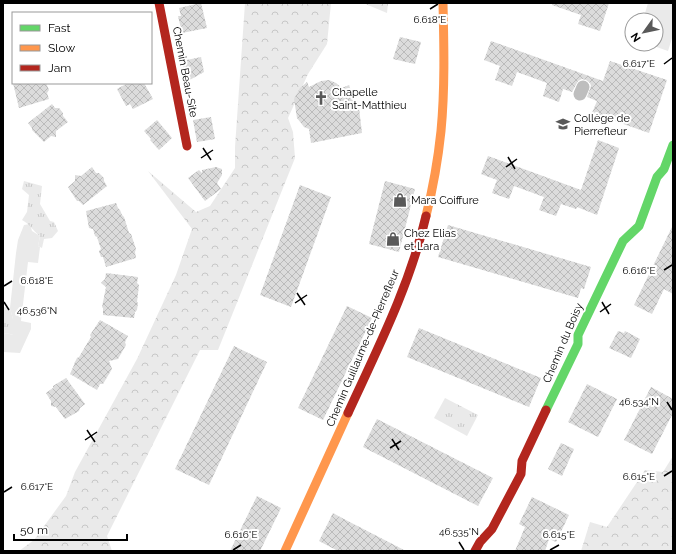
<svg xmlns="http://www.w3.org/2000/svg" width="676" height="554" viewBox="0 0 676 554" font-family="Raleway,sans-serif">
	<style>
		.green { fill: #eaeaea }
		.forest { fill: url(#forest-crowns) }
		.park { fill: url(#park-tufts) }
		.building { fill: url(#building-cross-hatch) }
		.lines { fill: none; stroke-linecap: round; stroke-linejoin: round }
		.street { stroke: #bebebe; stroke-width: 13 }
		.fast { stroke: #63d668; stroke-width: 9 }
		.slow { stroke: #ff974d; stroke-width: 9 }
		.jam { stroke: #b3261e; stroke-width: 9 }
		.ticks { fill: none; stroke: #000; stroke-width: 1.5 }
		.labels { text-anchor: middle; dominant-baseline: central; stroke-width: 4; stroke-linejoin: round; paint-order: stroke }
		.street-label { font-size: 11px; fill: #000; stroke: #fff }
		.poi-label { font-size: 11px; fill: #000; stroke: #fff; text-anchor: start }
		.ticks-label { font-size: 10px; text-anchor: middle; fill: #000; stroke: #fff; stroke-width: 4; stroke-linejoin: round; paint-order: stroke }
	</style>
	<defs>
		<pattern id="forest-crowns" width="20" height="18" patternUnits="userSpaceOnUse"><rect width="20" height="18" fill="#eaeaea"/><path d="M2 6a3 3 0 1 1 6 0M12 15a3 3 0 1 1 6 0" fill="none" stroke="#c7c7c7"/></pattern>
		<pattern id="park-tufts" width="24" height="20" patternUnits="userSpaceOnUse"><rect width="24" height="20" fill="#eaeaea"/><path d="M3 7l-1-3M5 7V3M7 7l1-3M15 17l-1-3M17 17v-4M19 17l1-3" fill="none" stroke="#c7c7c7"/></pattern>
		<pattern id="building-cross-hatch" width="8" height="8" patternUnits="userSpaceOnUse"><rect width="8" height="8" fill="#dcdcdc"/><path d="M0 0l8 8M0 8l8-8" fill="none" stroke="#bbb"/></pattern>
	</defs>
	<rect width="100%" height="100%" fill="#fff"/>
	<path class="green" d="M648,3H673V35L668,51L648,44H656V20H643Z
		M30,224L32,231L40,236L38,246L40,247L38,263L28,262L21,321L31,323V329L20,353L3,352V335L6,333L13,335V319L10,308L16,253L18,240L24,225Z"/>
	<path class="forest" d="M245,3H331L327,44L308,74L288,118L293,132L295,158L218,350H200L107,536L112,551H19L34,540L66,496L75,472L137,359L176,275L192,229L148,171L196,212L210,206L235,168V147Z
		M363,3H388L387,13Z
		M673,456V551H581L590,522L607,527L645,470L663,472Z"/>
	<path class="park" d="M24,181L42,186L40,204L50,221L54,222L58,231L52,238L44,239L42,248L38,246L40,236C33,231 30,224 22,220L27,212L29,195L22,189Z
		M5,307L10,308L13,319V335L6,333L3,335V308Z
		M445,398L478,415L467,436L434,418Z"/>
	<path class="building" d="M201,3L207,28L182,33L178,16H181L179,8Z
		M552,3H609L600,31L578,24L581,15L552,5Z
		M400,37L421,42L415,64L393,59Z
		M491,41L603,81L610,61L667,80L649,133L592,113L597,101L587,97L591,86L590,83L586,80L582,79L578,81L572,92L563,89L559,102L543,96L547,83L517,72L512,86L495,80L500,66L484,60Z
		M201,57L204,72L186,82L182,61Z
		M329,80L336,83L342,88L349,85L357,108H359L362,133L311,143L309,129L304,127L297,118L294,99L300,88L307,82L309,87L321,81Z
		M13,83H46L49,90L47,93L49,99L19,108Z
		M128,83H144L153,99L133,109L130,104L126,106L117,89Z
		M52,104L55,108H59L63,113V116L68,122L56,131V137L51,136L44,142L32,130V128L28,123Z
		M211,117L215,139L197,142L193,120Z
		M157,120L172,138L159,150L150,140L151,139L144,131Z
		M598,140L619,148L597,215L577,207L576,209L561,204L556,216L539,210L544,197L514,186L509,199L492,193L497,180L481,174L488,156L581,190Z
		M92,167L96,173H99L104,178V181L107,186L83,205L79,201H77L68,187L75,181V175L81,176Z
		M216,167L222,169V175L217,183L221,189L205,201L188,178L199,170L202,173V170Z
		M385,181L415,189L399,252L369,244Z
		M300,185L331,197L291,307L260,295Z
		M116,203L118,208L120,210L122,215L124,217L129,233L131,234L136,249L135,252L136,258L106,267L103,257H101L99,251L101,249L97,237L95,236L93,229L89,228L86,211Z
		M448,225L591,267L584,289L581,288L578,298L438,257Z
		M673,225V294L664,289L652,314L634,305Z
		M106,273L138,277L137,283L139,285L137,302L138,303L137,310L135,312L134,318L103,315V308L102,307L106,287L101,283L105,279Z
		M347,306L372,318L323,420L298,408Z
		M100,320L128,336L125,342L126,345L118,359L109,361L112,369L103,384H100L97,390L70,374L74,365V364L77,358L79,357L91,337L90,335Z
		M419,328L541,378L529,407L407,357Z
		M618,331L624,333L625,331L640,339L631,358L609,348Z
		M234,346L267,362L209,485L175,469Z
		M66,378L85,404L80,408L79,411L65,419L56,407L51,406V401L46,393L53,388V386Z
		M587,384L617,399L598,437L568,422Z
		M651,387L673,399V413L652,454L624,440Z
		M377,419L493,478L478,506L363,447Z
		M561,443L574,449L562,476L548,469Z
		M257,496L281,508L260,551H230Z
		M532,497L569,515L556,542L549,539L545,551H515L525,527L519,524Z
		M333,513L342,518L406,551H338L319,541Z"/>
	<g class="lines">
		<path class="street" d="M580,94L583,87"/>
		<path class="fast" d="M546,410L578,344V335L623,241L639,226L657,177L664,169L673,145"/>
		<path class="slow" d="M426,216C433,188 438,160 441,131C445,89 444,46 443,3
			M285,551L348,413"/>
		<path class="jam" d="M159,3L187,146
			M348,413C378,348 410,285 426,216
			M475,551L480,542L492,529L521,474L522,461L546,410"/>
	</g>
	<path class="ticks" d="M430,9L438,4M664,64L672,58M203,148L211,160M508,157L515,169M201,158L213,150M506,167L517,159M664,270L672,265M4,286L12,281M297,293L305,305M4,302L9,310M602,302L609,314M295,303L307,295M600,312L611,304M667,402L672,410M87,430L95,442M392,439L399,450M85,440L97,432M390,448L401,441M664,476L672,471M4,492L12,487M459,542L464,550M233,550L241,545M550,550L559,545"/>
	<defs>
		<symbol id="church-bare" viewBox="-9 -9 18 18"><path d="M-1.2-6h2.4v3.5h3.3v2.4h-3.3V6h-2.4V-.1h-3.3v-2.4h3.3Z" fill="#595959" stroke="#fff" stroke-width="2.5" paint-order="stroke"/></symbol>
		<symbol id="school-bare" viewBox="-9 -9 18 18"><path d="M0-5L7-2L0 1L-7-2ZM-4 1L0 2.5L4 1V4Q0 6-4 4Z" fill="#595959" stroke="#fff" stroke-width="2.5" paint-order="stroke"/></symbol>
		<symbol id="shop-bare" viewBox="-9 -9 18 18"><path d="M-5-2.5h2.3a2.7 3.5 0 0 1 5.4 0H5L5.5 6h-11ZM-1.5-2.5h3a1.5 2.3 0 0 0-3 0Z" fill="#595959" stroke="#fff" stroke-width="2.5" paint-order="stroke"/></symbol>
	</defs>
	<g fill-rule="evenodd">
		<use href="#church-bare" x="311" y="88" width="20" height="20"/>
		<use href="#school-bare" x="553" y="114" width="20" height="20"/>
		<use href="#shop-bare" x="390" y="190" width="20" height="20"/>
		<use href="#shop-bare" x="383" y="229" width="20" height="20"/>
	</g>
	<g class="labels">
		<g class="street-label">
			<text transform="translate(185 72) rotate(79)">Chemin Beau-Site</text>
			<text transform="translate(563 343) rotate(-67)">Chemin du Boisy</text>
			<text transform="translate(363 348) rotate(-67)">Chemin Guillaume-de-Pierrefleur</text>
		</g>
		<g class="poi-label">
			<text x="332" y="92">Chapelle<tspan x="332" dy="13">Saint-Matthieu</tspan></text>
			<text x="574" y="118">Collège de<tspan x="574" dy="13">Pierrefleur</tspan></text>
			<text x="411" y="200">Mara Coiffure</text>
			<text x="404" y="233">Chez Elias<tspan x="404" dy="13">et Lara</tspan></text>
		</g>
	</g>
	<g class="ticks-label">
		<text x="430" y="23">6.618°E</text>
		<text x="639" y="67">6.617°E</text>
		<text x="639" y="274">6.616°E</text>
		<text x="37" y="284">6.618°E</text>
		<text x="37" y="314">46.536°N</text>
		<text x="639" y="405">46.534°N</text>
		<text x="639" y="480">6.615°E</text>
		<text x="37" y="490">6.617°E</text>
		<text x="459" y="535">46.535°N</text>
		<text x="241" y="538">6.616°E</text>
		<text x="559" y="538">6.615°E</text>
	</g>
	<rect width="676" height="554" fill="none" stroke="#000000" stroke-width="8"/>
	<rect x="12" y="12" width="140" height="72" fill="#ffffff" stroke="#999999"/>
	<rect x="20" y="25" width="20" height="6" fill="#63d668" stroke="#999999"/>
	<text x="48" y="32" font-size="12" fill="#000000">Fast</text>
	<rect x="20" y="45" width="20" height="6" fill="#ff974d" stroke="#999999"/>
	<text x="48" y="52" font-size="12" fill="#000000">Slow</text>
	<rect x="20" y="65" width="20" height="6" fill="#b3261e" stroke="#999999"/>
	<text x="48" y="72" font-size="12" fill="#000000">Jam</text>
	<g transform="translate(644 32) rotate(237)"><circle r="19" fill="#ffffff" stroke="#999999"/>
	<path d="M0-3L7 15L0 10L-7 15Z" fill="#595959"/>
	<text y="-6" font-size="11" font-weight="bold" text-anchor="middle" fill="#000000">N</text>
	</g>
	<path d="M14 534v6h113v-6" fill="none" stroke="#000000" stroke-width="2"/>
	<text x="20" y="534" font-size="12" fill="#000000" stroke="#ffffff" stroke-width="3" paint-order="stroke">50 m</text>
</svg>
